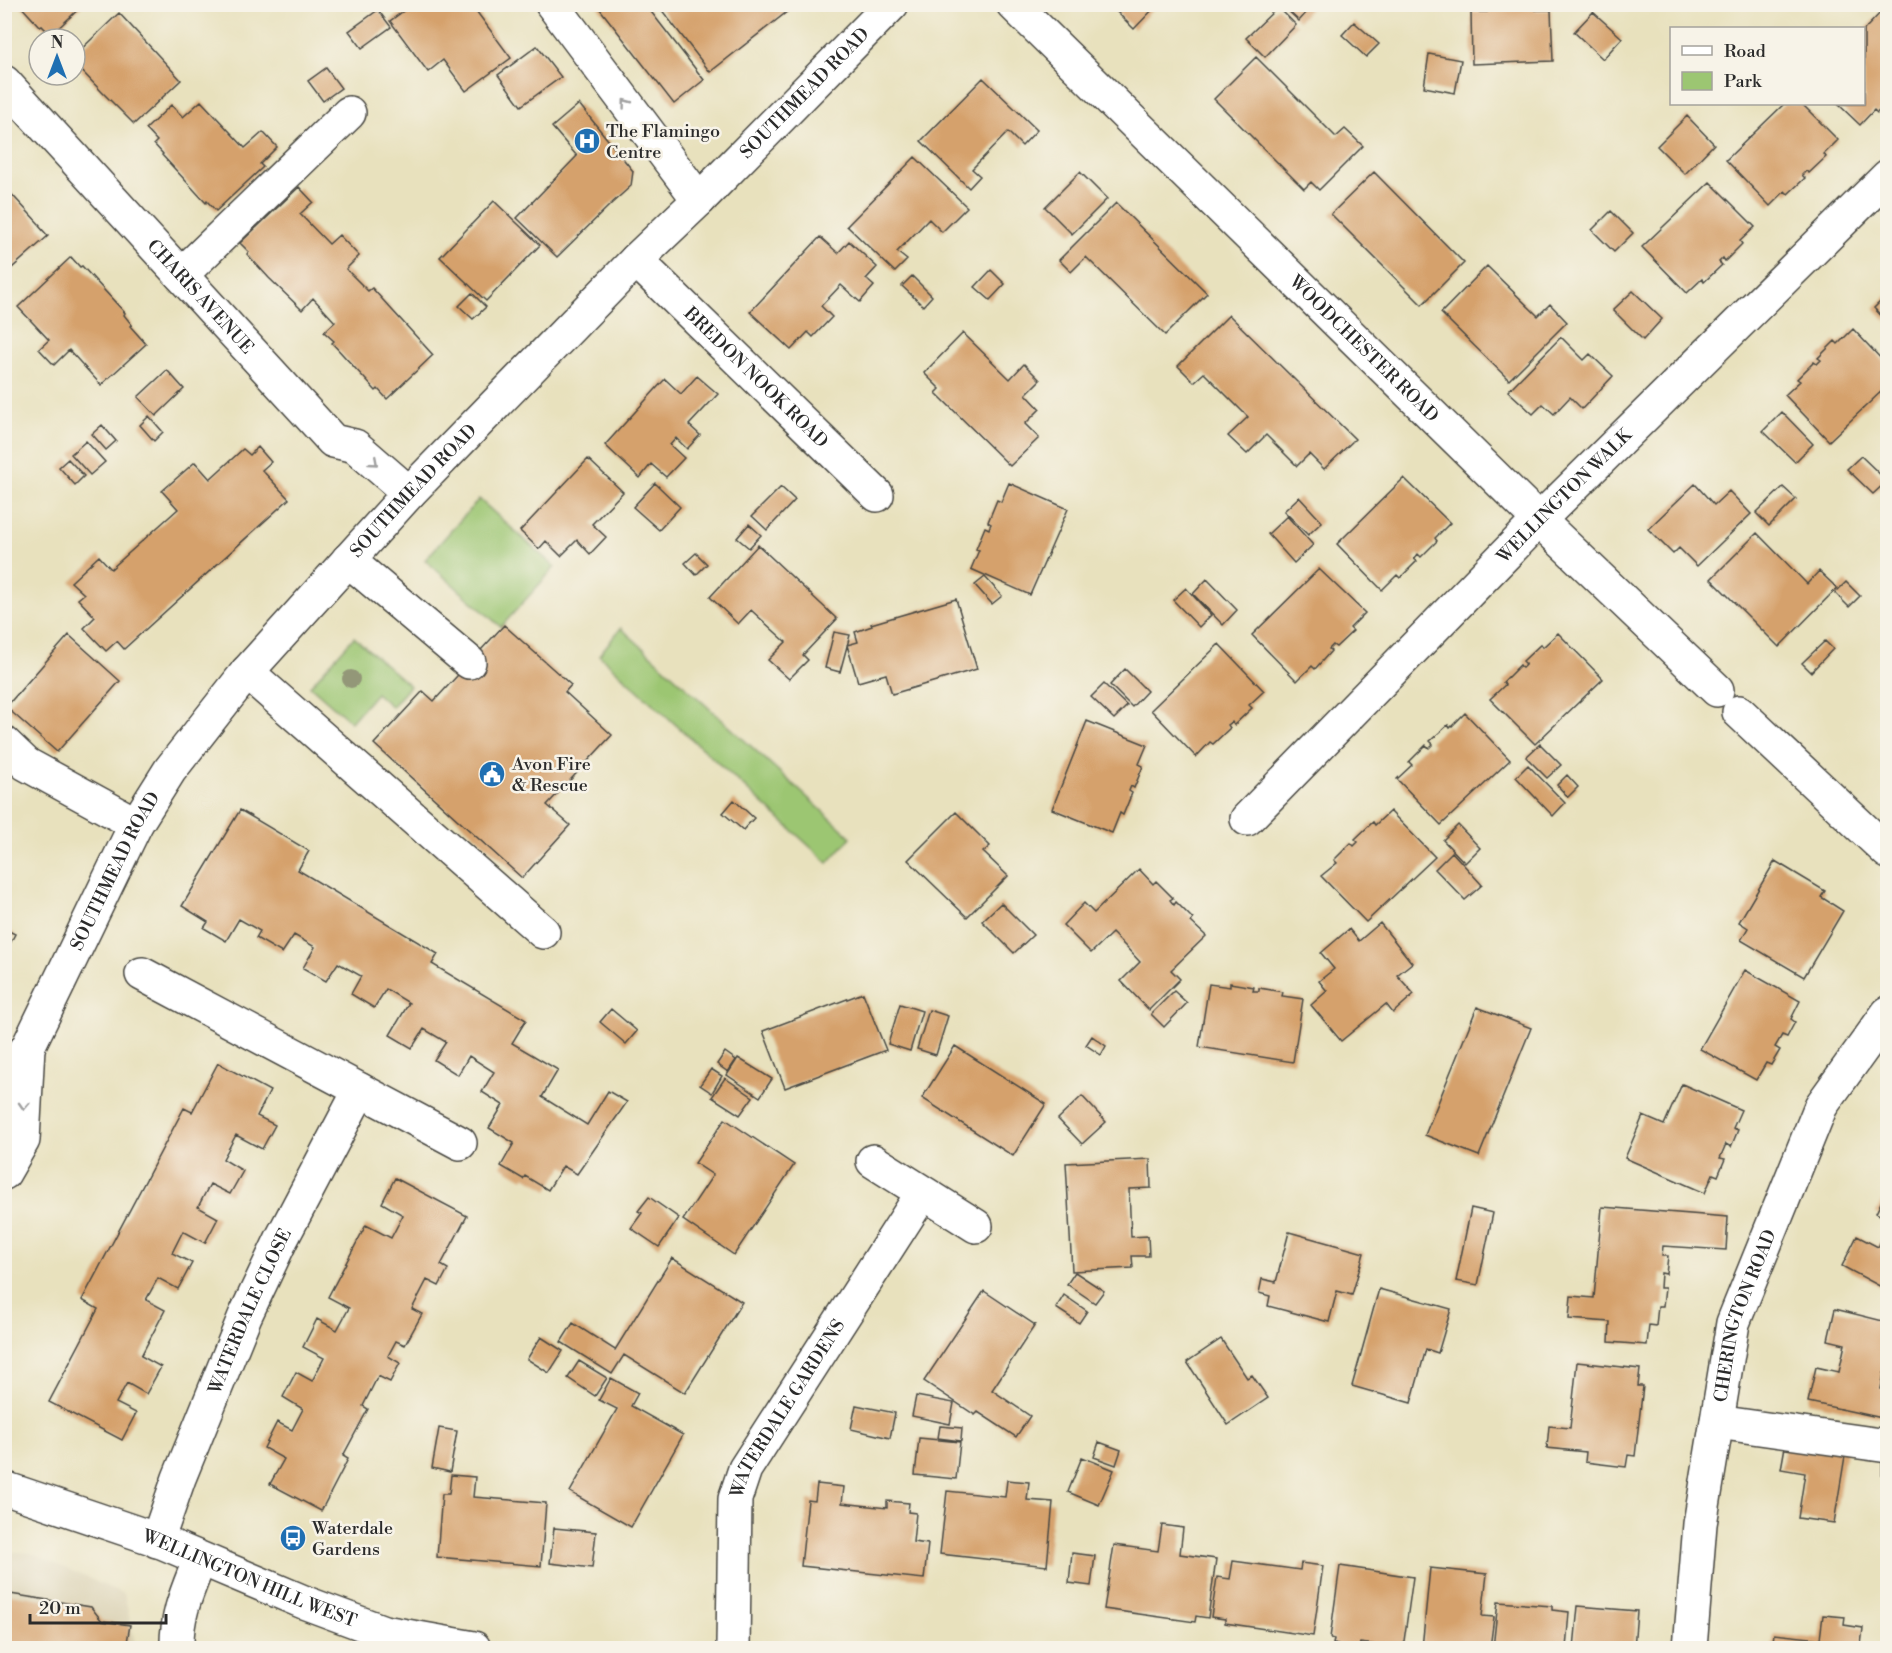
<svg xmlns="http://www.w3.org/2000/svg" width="1892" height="1653" viewBox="0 0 1892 1653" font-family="'Libre Bodoni',serif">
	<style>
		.built { fill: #d9d0b1 }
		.green { fill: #9cc672; stroke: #64784e; stroke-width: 1.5 }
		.building { fill: #d5a16c }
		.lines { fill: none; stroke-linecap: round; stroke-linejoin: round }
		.minor-casing { stroke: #474641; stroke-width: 36 }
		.major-casing { stroke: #474641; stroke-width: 36 }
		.minor { stroke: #fff; stroke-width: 33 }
		.major { stroke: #fff; stroke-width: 33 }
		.tree { fill: #939778 }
		.oneway { stroke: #a0a0a0 }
		.labels { text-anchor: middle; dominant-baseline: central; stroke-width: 5; stroke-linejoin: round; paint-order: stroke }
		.street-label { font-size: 18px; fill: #2b2b2b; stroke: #f7f3e8 }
		.poi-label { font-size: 18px; fill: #2b2b2b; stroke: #f7f3e8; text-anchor: start }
	</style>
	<rect width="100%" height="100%" fill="#f7f3e8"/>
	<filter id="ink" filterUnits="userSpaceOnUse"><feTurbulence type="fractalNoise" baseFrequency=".0167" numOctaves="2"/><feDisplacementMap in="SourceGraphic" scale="12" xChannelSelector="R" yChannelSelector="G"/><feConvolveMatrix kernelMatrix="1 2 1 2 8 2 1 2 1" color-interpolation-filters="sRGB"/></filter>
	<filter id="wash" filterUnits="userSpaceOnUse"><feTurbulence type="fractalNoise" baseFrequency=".008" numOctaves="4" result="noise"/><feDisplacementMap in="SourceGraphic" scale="24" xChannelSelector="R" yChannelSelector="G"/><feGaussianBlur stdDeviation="1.35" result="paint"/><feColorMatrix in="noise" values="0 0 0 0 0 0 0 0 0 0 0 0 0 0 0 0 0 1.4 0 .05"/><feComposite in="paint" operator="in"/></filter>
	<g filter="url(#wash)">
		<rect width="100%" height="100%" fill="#e8e1bd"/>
		<path class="built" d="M4,1551L31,1553L124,1594L136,1648H5Z"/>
		<path class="green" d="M479,499L555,567L501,627L425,560Z
			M621,628L851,837L828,863L599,655Z
			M354,637L410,686L392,707L376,693L351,722L310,686Z"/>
		<g id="blocks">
			<path class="building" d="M19,4H84L51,35L42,26L40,27Z
				M413,4H471L511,58L466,91L443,60L428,72L390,21Z
				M596,4H645L704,80L674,104Z
				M657,4H797L710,72Z
				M1109,4H1158L1134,29Z
				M1287,4H1314L1299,21L1284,7Z
				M1505,4H1534L1535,10H1551L1553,61L1472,64L1471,12H1487V5Z
				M1278,7L1296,25L1265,57L1246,38Z
				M378,10L391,27L362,48L349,31Z
				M1593,12L1622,38L1603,59L1574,32Z
				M1881,12L1887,19V102L1877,113L1874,110L1860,125L1838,104H1864V30Z
				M119,13L181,80L134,124L102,92L79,68L81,66L75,60V55Z
				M1354,22L1379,44L1366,57L1342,35Z
				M537,46L561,77L521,106L498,75Z
				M1429,54L1461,60L1455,93L1424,87Z
				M1256,57L1336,137L1345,129L1363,146L1319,190L1311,182L1304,189L1214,99Z
				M326,68L341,88L323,101L308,81Z
				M983,78L1037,130L1022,146L1008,132L972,169L980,176L969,188L921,141Z
				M201,101L245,148L263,132L277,147L260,164L263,167L216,211L207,201L206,203L162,155L163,154L154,144L157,141L146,129L171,105L183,117Z
				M579,104L633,171L631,186L611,204L557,257L517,218L577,156L552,127Z
				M1784,104H1802L1838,140L1824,154L1826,157L1809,173L1806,171L1802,175L1805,178L1788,194L1785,191L1770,206L1726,160Z
				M1687,116L1714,144L1685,174L1657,146Z
				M915,157L967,207L942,232L929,219L897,252L907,260L895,272L847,226Z
				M1080,172L1107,199L1072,234L1045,207Z
				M1374,172L1464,263L1422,305L1331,214Z
				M1710,182L1755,227L1740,241L1742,244L1725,261L1723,258L1719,262L1722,265L1704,282L1702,279L1687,293L1642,247Z
				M4,186L40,225L39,226L48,236L4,275Z
				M299,187L313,202L300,214L329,244L339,235L359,256L346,269L368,291L372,288L433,355L387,399L378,389L376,391L332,343L334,341L324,332L335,322L313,298L302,310L269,278L247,254L249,252L240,243Z
				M494,201L540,245L486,301L440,257Z
				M1116,203L1207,293L1165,335L1086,257L1071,272L1059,260Z
				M1611,211L1633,233L1614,252L1592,230Z
				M820,237L838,253L849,241L877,267L866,279L874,286L860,302L841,285L821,306L832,317L813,337L808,332L791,350L750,312Z
				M71,257L80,267L82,266L125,313L124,315L132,325L130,326L146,344L101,385L69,350L54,365L39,349L49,340L18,307Z
				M1487,266L1538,316L1550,304L1567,322L1509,380L1441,313Z
				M991,270L1005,284L990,300L975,287Z
				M912,276L932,296L923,306L902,286Z
				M1633,291L1662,319L1643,340L1613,310Z
				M472,293L486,307L473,319L459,306Z
				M1887,295V322L1874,308Z
				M1229,315L1355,439L1324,469L1309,454L1297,466L1266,435L1247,454L1228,436L1248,417L1204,373L1194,382L1178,366Z
				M1853,329L1887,365V386L1829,441L1785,395L1800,381L1797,379L1814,362L1817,364L1821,360L1818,358L1835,341L1838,344Z
				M963,333L1010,379L1024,364L1040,380L1026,394L1040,409L1025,424L1039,438L1010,466L936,393L940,389L924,373Z
				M1561,337L1584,360L1590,354L1613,376L1582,409L1570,397L1554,414L1543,404L1533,414L1508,391Z
				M167,370L184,389L156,416L138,397Z
				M697,376L718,394L689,425L700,435L687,449L676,438L670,445L684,458L666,477L651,464L640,478L605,445L665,379L681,394Z
				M1782,412L1813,444L1795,462L1763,431Z
				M149,416L163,432L154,441L140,425Z
				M102,425L116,441L106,450L92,434Z
				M86,441L105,462L90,475L71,454Z
				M258,447L271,462L262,470L289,499L124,649L117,641L106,651L84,628L95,617L78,599L84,594L71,582L99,556L111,569L178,509L162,491L195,462L210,479L243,449L250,455Z
				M1861,456L1887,481L1873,494L1847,469Z
				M68,459L84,476L75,485L59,467Z
				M588,459L623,492L592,524L606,537L590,554L577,540L561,556L546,541L539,549L520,531Z
				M1404,478L1450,523L1435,538L1437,541L1421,557L1418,554L1414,559L1417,561L1400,578L1397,575L1382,590L1337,544Z
				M655,483L680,507L659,530L633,507Z
				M1009,483L1068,509L1030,595L971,569L979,550L976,549L985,527L989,529L990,526L991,524L988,522L997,500L1001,502Z
				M1695,484L1714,505L1729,491L1751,514L1697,566L1679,548L1673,554L1648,529Z
				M781,487L795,500L767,530L752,516Z
				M1783,487L1796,499L1769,526L1756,513Z
				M1299,497L1322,522L1308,535L1284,511Z
				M1287,516L1313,545L1294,563L1268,534Z
				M749,524L761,535L749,548L737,538Z
				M1757,533L1807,584L1819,571L1837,588L1779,647L1711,579Z
				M758,545L837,619L803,655L808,660L789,679L768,660L786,642L751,610L738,624L710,597Z
				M696,553L707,564L696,575L685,563Z
				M1319,569L1365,613L1350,628L1353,631L1336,647L1333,645L1329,649L1331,651L1315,669L1312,666L1297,681L1252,635Z
				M985,577L1002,596L992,604L975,585Z
				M1207,579L1237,610L1223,625L1193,594Z
				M1846,582L1860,596L1849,607L1835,593Z
				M1186,588L1211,615L1199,627L1173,600Z
				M956,599L977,669L892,694L886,674L858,682L847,645L858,642L855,632L872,626L871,624Z
				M504,625L571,685L565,692L612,735L547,805L570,825L522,878L374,744L423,691L434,701Z
				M834,632L850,635L840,672L825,668Z
				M1558,633L1603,679L1535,744L1490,699L1505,685L1503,682L1520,665L1522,668L1526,664L1523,661L1541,644L1543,647Z
				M69,635L120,681L57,752L6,707Z
				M1825,641L1833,649L1811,672L1802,663Z
				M1219,644L1264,691L1249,705L1252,708L1234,725L1232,722L1228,725L1230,728L1213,744L1210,742L1196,757L1151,710Z
				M1125,669L1147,691L1132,707L1110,685Z
				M1104,684L1127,706L1114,719L1091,697Z
				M1465,713L1510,760L1441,825L1397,779L1412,765L1409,762L1426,745L1429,748L1433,744L1430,741L1448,725L1450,728Z
				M1087,721L1147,745L1139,764L1143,766L1134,788L1131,786L1129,791L1132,793L1123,815L1120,813L1112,833L1052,809Z
				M1540,744L1561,765L1547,778L1526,757Z
				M1528,765L1565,803L1553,816L1516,777Z
				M1567,775L1578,787L1568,797L1557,785Z
				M734,800L754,818L743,830L723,813Z
				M240,810L309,851L298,870L438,954L432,964L526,1020L512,1043L558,1070L542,1097L587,1125L608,1091L627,1102L577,1174L563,1166L548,1190L525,1176L523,1179L501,1166L514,1143L489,1128L503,1105L482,1092L494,1072L469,1056L458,1075L434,1060L446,1042L424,1029L412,1048L390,1035L409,1003L386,989L374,1008L351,994L361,976L338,963L326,981L303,968L315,947L294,935L282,953L256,938L260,931L239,919L226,941L204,928L208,922L182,906Z
				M1390,811L1435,857L1366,922L1321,876L1337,863L1334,860L1351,843L1354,846L1358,842L1355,839L1373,822L1375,825Z
				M956,812L990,846L983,852L1008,876L967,917L908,860Z
				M1458,825L1480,848L1465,863L1443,840Z
				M1452,852L1482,885L1465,900L1435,869Z
				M1775,861L1825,891L1821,897L1843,911L1804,977L1741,940L1748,928L1739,922Z
				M1139,869L1153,884L1156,881L1173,898L1170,900L1174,905L1176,902L1193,919L1191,922L1206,936L1171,970L1180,979L1149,1010L1121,981L1140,962L1126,947L1112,933L1091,953L1063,925L1084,903L1094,913Z
				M1001,903L1033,935L1014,953L982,921Z
				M1380,923L1412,963L1397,975L1414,994L1393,1013L1386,1004L1341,1041L1311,1005L1327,991L1319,981L1334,969L1321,953L1349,929L1359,941Z
				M5,929L15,934L5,953Z
				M1745,970L1800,1001L1791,1019L1795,1022L1787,1037L1782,1035L1775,1047L1780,1050L1771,1065L1766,1063L1756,1080L1700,1049Z
				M1230,983L1254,987L1253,991H1259V988L1283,992L1282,996L1303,999L1293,1062L1199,1047L1209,984L1230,987Z
				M1174,991L1187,1003L1164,1027L1151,1014Z
				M863,993L886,1050L785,1088L763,1031Z
				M900,1004L922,1011L910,1051L888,1044Z
				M1477,1007L1531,1028L1479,1156L1425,1135Z
				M611,1009L637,1031L626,1044L600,1022Z
				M929,1010L948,1016L936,1055L917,1049Z
				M1092,1036L1106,1046L1101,1055L1086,1045Z
				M955,1046L1046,1104L1013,1156L922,1098Z
				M725,1052L736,1060L728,1072L717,1064Z
				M738,1058L772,1079L760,1097L727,1075Z
				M218,1063L270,1091L257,1116L275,1125L262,1149L236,1135L223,1159L243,1171L230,1194L210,1184L198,1207L218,1218L205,1243L183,1231L172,1253L192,1263L178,1289L158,1278L146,1300L165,1310L141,1356L161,1367L146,1394L127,1383L116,1403L136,1413L122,1440L49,1402L98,1309L82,1300L184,1108L192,1112Z
				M711,1069L722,1076L712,1093L700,1085Z
				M725,1078L753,1097L740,1115L712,1097Z
				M1682,1084L1741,1110L1733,1128L1738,1130L1731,1147L1726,1144L1720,1158L1725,1159L1718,1176L1713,1174L1705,1193L1625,1158L1643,1116L1664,1125Z
				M1082,1096L1106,1122L1082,1144L1058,1119Z
				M725,1119L794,1165L734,1255L683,1220L713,1175L695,1163Z
				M1150,1159L1151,1188L1129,1189L1131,1237L1148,1236L1149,1256H1132L1133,1268L1072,1271L1066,1163Z
				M395,1178L467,1216L441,1265L448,1269L439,1286L427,1280L412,1309L422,1314L405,1345L396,1341L388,1356L400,1363L390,1382L378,1376L363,1406L368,1409L343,1456L348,1459L321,1511L270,1484L284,1459L264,1448L277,1422L292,1430L303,1409L283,1397L296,1372L312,1381L324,1358L303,1347L317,1319L337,1330L349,1308L328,1297L366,1225L391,1238L403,1215L382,1203Z
				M1887,1190V1219L1876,1213Z
				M649,1197L679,1218L659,1247L631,1228L642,1213L638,1211Z
				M1602,1207L1728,1217L1726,1250L1663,1246L1662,1256H1668L1666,1274L1661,1273L1660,1288H1665L1663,1306H1658L1656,1326L1649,1325L1647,1345L1609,1342L1610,1322L1569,1319L1571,1296L1594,1298Z
				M1471,1208L1493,1213L1478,1285L1456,1281Z
				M1887,1228V1290L1842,1266L1857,1236L1878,1247Z
				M1289,1232L1364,1253L1352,1295L1337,1291L1329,1322L1268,1306L1270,1296L1259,1293L1262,1279L1276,1282Z
				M672,1258L742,1302L685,1393L624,1355L612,1374L561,1342L573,1323L615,1350Z
				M1075,1272L1104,1291L1095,1303L1067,1284Z
				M1379,1289L1451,1309L1438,1353L1426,1349L1411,1403L1352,1386Z
				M984,1291L1035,1325L992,1390L1030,1416L1016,1437L978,1412L975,1415L924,1381Z
				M1064,1295L1087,1311L1079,1323L1056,1308Z
				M1835,1309L1887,1322V1374L1884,1373L1881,1389L1887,1391V1419L1808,1402L1816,1367L1839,1372L1845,1344L1828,1340Z
				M541,1337L563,1351L549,1373L527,1359Z
				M1221,1339L1247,1378L1252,1375L1268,1398L1228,1425L1187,1362Z
				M579,1361L607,1378L595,1396L568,1378Z
				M1577,1362L1640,1369L1638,1386H1643L1635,1456L1628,1455L1626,1467L1585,1462L1586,1452L1547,1448L1549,1426L1570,1428Z
				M611,1378L638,1393L631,1406L683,1435L631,1527L570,1492L617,1409L599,1400Z
				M916,1396L954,1403L950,1424L912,1416Z
				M856,1405L895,1413L890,1438L851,1429Z
				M940,1426L962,1428L961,1441L938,1438Z
				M439,1428L457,1431L450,1472L432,1468Z
				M919,1438L960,1442L956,1479L915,1475Z
				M1786,1441L1846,1450L1834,1523L1798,1518L1805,1473L1781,1469Z
				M1099,1442L1121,1450L1116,1465L1094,1457Z
				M1082,1457L1114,1470L1099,1505L1068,1492Z
				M1882,1463H1887V1488H1882Z
				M451,1475L475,1477L473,1497L546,1503L541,1566L437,1557L442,1494H449Z
				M1007,1480L1029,1482L1027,1500L1053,1502L1047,1566L940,1554L947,1491L1005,1497Z
				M817,1484L844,1487L842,1503L887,1508V1501L909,1503L908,1512L916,1513L913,1542L928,1544L924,1579L801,1566L808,1500L815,1501Z
				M1162,1525L1183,1528L1180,1554L1216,1559L1208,1618L1196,1616L1195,1622L1104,1609L1114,1545L1158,1551Z
				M554,1528L596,1532L592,1568L550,1563Z
				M1072,1553L1095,1556L1091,1586L1069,1583Z
				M1233,1561L1300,1570L1301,1563L1323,1566L1313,1636L1225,1623V1619L1211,1617L1217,1577L1230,1579Z
				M1340,1566L1413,1577L1403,1648L1360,1643L1359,1647L1333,1644L1334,1639L1330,1638Z
				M1430,1568L1487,1574L1482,1616L1494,1617L1490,1648H1422Z
				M4,1593L91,1607L102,1621L130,1625L126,1648H4Z
				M1498,1602L1552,1606V1610L1569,1612L1566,1648H1493Z
				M1578,1606L1637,1611L1634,1648H1574Z
				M1823,1615L1845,1617L1844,1625L1863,1628L1861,1645L1876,1647V1648H1772L1774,1634L1820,1639Z"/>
		</g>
	</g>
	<g filter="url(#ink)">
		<use href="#blocks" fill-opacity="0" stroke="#474641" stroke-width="1.5"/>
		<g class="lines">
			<defs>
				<g id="minor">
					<path d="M552,4L699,200"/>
					<path id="s1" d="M1013,4L1539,520L1717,690"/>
					<path id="s2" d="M4,82L333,441L355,446L409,493"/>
					<path id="s3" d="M636,260L877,495"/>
					<path d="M181,275L349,113"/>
					<path d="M348,560L469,662"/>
					<path d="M247,672L543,932"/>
					<path d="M1739,712L1888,852"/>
					<path d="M4,743L26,764L136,824"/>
					<path id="s4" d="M1247,819L1539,520L1888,176"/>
					<path d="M142,974L460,1143"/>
					<path d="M873,1161L976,1226"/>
					<path d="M1717,1422L1888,1446"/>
					<path id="s5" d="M4,1488L152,1538L306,1603L384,1632L474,1648"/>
					<path id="s6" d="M157,1541L179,1478L245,1316L282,1238L360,1090"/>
					<path d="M177,1648C176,1614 188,1590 200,1559"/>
					<path id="s7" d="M733,1648L735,1499L745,1469L922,1194"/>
					<path id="s8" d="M1690,1648L1700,1524L1733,1323L1821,1106L1888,1013"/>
				</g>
				<g id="major">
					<path id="s9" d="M4,1080L28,1047L136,824L170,770L247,672L409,493L636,260L699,200L892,4"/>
					<path d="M4,1173L23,1140L28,1047"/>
				</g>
			</defs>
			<use href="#minor" class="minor-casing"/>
			<use href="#major" class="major-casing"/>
			<use href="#minor" class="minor"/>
			<use href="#major" class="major"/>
		</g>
		<circle class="tree" cx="351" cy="679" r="9"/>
		<defs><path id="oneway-chevron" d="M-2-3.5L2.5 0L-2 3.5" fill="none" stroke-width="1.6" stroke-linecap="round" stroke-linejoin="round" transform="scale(1.5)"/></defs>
		<g class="oneway">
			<use href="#oneway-chevron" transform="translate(626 103) rotate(-127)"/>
			<use href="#oneway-chevron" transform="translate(374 462) rotate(41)"/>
			<use href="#oneway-chevron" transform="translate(24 1106) rotate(93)"/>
		</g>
	</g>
	<defs>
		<symbol id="hospital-disc" viewBox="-11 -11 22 22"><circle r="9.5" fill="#1f6fb2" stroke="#f7f3e8"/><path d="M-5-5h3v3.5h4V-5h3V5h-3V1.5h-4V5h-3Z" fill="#fff"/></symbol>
		<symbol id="civic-disc" viewBox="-11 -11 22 22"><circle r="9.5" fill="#1f6fb2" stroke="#f7f3e8"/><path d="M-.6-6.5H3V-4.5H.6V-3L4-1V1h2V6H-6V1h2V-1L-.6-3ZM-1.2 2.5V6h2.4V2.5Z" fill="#fff"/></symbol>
		<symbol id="bus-disc" viewBox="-11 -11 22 22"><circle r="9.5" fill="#1f6fb2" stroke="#f7f3e8"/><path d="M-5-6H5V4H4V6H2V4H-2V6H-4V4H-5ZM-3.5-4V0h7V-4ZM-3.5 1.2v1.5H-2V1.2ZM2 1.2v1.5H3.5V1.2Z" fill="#fff"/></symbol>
	</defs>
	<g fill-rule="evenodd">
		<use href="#hospital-disc" x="572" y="126" width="30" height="30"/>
		<use href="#civic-disc" x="477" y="759" width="30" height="30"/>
		<use href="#bus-disc" x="278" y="1523" width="30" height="30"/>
	</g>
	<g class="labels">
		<g class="street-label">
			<text stroke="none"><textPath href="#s9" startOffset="1281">SOUTHMEAD ROAD</textPath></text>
			<text stroke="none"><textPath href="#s2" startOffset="291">CHARIS AVENUE</textPath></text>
			<text stroke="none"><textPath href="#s1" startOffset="492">WOODCHESTER ROAD</textPath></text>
			<text stroke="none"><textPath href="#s3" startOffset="168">BREDON NOOK ROAD</textPath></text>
			<text stroke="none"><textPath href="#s9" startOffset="723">SOUTHMEAD ROAD</textPath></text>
			<text stroke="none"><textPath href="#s4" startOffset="453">WELLINGTON WALK</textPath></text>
			<text stroke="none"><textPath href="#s9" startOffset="237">SOUTHMEAD ROAD</textPath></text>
			<text stroke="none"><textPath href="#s6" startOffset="248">WATERDALE CLOSE</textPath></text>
			<text stroke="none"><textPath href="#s8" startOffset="338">CHERINGTON ROAD</textPath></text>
			<text stroke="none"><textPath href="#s7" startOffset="254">WATERDALE GARDENS</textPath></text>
			<text stroke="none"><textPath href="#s5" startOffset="262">WELLINGTON HILL WEST</textPath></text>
		</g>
		<g class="poi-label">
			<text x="606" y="131">The Flamingo<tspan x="606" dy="21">Centre</tspan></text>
			<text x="512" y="764">Avon Fire<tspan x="512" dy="21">&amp; Rescue</tspan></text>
			<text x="312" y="1528">Waterdale<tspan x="312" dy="21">Gardens</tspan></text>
		</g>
	</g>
	<rect width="1892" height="1653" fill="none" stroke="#f7f3e8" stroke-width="24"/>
	<rect x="1670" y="27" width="195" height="78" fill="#f7f3e8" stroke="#a5a39c" stroke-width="1.5"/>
	<rect x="1682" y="46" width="30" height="9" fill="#ffffff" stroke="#a5a39c" stroke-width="1.5"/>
	<text x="1724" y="57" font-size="18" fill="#2b2b2b">Road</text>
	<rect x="1682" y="72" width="30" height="18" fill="#9cc672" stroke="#a5a39c" stroke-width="1.5"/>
	<text x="1724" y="87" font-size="18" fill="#2b2b2b">Park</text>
	<g transform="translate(57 57)"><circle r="28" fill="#f7f3e8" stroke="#a5a39c" stroke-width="1.5"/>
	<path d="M0-4.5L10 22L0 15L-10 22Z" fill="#1f6fb2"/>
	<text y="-9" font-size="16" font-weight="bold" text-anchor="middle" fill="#2b2b2b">N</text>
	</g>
	<path d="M30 1614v9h136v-9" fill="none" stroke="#2b2b2b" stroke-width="3"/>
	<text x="39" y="1614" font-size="18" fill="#2b2b2b" stroke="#f7f3e8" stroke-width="4.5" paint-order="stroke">20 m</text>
</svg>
